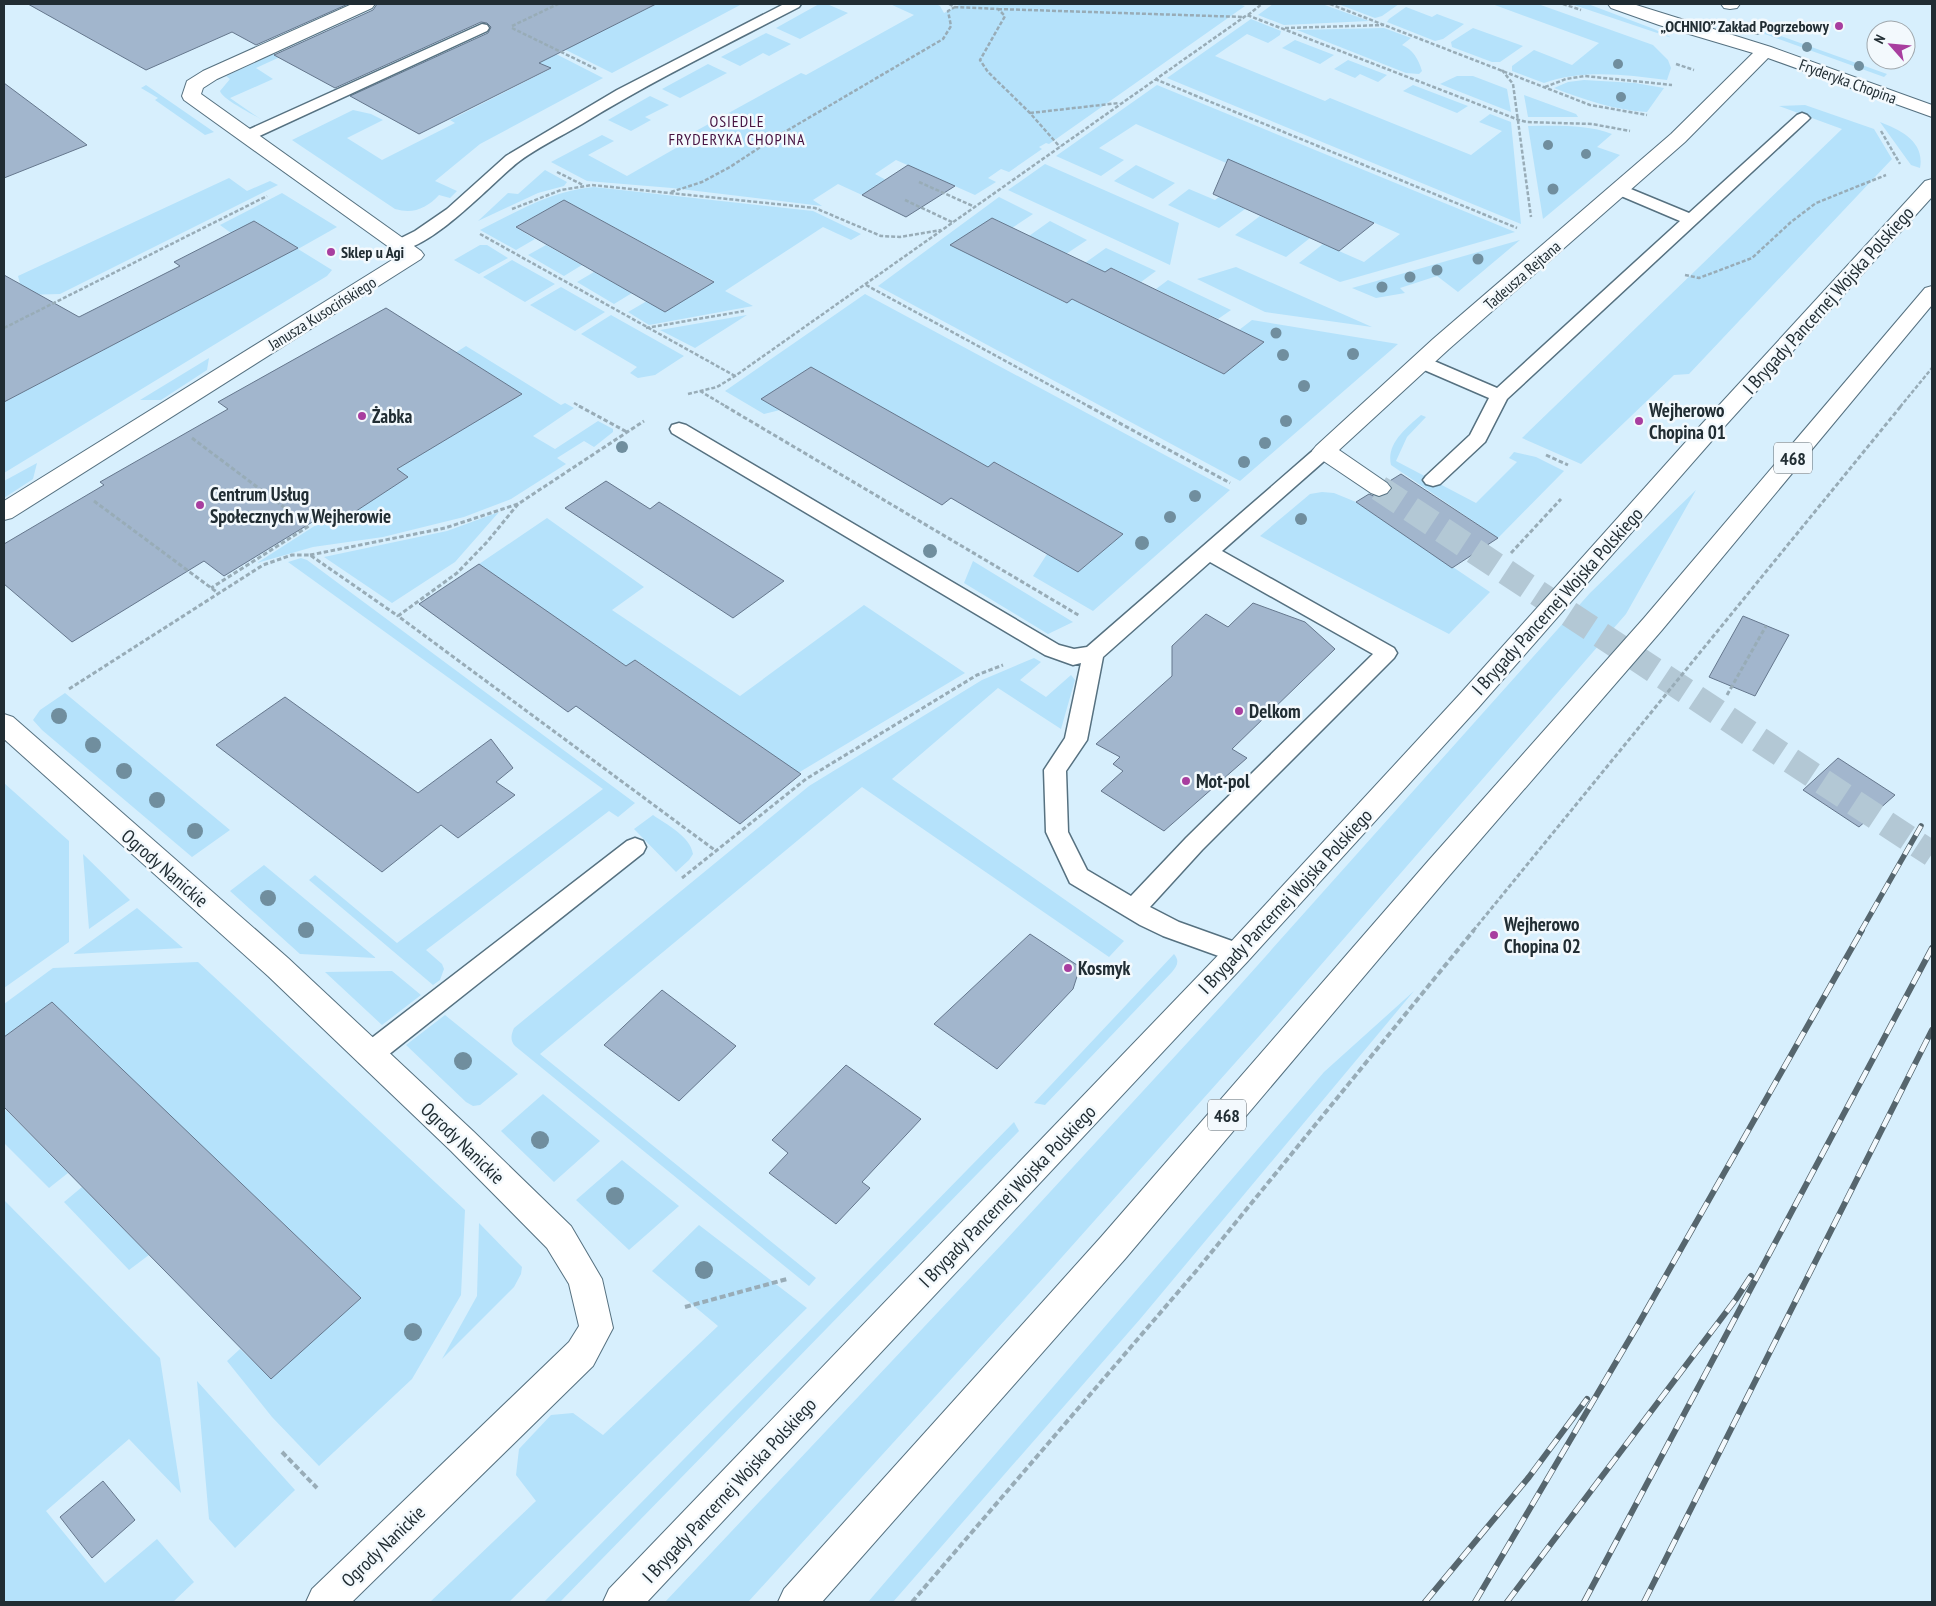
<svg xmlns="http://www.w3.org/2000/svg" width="1936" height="1606" viewBox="0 0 1936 1606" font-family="'PT Sans Narrow',sans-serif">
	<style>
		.green { fill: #b5e2fb }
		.building { fill: #a2b6cd; stroke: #65778d }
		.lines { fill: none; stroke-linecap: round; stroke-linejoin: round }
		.tertiary-tunnel { stroke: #b3c8d5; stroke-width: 26; stroke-dasharray: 26 12; stroke-linecap: butt }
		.service-casing { stroke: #567180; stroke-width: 3 }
		.minor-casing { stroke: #567180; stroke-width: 2 }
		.tertiary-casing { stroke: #567180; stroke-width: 2 }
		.primary-casing { stroke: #567180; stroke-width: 2 }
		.path-far2 { stroke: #98acb7; stroke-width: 2.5; stroke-dasharray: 4 2; stroke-linecap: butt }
		.path-far1 { stroke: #98acb7; stroke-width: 3; stroke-dasharray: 4.5 2.5; stroke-linecap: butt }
		.path { stroke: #98acb7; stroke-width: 4; stroke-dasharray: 6 3; stroke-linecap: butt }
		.service { fill: #fff; fill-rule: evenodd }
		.minor { fill: #fff; fill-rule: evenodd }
		.tertiary { fill: #fff; fill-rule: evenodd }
		.primary { fill: #fff; fill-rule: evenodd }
		.rail-far1-casing { stroke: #56666e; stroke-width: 5.5 }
		.rail-casing { stroke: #56666e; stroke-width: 6 }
		.rail-far1 { stroke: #f3f9fd; stroke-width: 4; stroke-dasharray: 11; stroke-linecap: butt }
		.rail { stroke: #f3f9fd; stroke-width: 4.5; stroke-dasharray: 14; stroke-linecap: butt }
		.tree { fill: #708e9e }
		.poi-dot { fill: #a83e9f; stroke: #f3f9fd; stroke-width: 2 }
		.labels { text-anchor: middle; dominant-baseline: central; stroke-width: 5; stroke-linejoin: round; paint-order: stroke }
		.far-poi-label { font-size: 16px; font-weight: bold; fill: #212d33; stroke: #f3f9fd; text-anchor: end }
		.far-street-label { font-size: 16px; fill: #212d33; stroke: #f3f9fd }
		.far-neighbourhood-label { font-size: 16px; letter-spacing: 1px; fill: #451240; stroke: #f3f9fd }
		.shield { fill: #f3f9fd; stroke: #606a70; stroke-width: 1 }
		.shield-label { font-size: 18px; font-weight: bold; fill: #212d33 }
		.street-label { font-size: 19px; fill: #212d33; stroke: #f3f9fd }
		.poi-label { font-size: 19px; font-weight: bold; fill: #212d33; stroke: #f3f9fd; text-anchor: start }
	</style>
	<rect width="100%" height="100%" fill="#d7effd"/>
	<path class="green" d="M656,4H742L612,73L520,27L581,41Z
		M819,4H827L848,13L800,39L776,28Z
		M890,4H936L940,6L944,13L961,4H1238L1245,6L1049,144L1046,143L1039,147L1042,149L1009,172L1001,169L988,178L996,182L975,195L896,160L875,174L886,180L862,195L838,184L813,200L822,206L672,188L587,181L551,162L602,135L614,141L588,155L627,176L690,140L685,137L801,73L806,75L914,15Z
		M1273,4H1322L1369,21L1284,25L1258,15Z
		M1338,4H1399L1382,16L1375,18Z
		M1492,4H1538L1653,45L1668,60L1671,68L1667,80C1626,75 1584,69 1544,83L1512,71V66L1534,50L1572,65L1599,43Z
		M1571,4H1588L1654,29L1672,38Z
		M1406,7L1432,17L1437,14L1464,24L1443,39L1435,41L1387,22L1389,19Z
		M1251,19L1281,31L1280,35L1268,43L1247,34L1215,56L1325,101L1330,98L1471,155L1502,131L1479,122L1490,114L1511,122L1521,224L1167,78Z
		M1742,22L1887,74L1884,77L1751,29L1740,24Z
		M1384,28L1411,38L1402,45C1413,50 1418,58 1422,71L1419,74L1406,73L1297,30Z
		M1473,28L1523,46L1500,62H1492L1452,47L1451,42Z
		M511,31L603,78L480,144L435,181L457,191L450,198L439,195C426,209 413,214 395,209L292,140L353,110L371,114L383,120L347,138L382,160L455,123L450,120L550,69L514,50Z
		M766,33L791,44L769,56L763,53L740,66L721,57Z
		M1295,40L1334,55L1320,64L1282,48Z
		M274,54L280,57L256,68L273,79L230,98L262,120C253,114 223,100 220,91L230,79L226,76Z
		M1348,60L1387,75L1378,82L1360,74L1355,78L1334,69Z
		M708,64L727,73L680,98L662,89Z
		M1457,76H1473L1507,89L1511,112L1440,84Z
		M1584,80L1635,83L1664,88L1647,112C1614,110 1585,100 1554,88L1568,82Z
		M146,85L214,132L205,135L155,100L158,98L141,88Z
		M1157,85L1515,232L1340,282L1299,263L1323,244L1364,262L1400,234L1252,169L1247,172L1136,124L1099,148L1124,160L1101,176L1056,156Z
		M1413,85L1468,106L1457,113L1403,91Z
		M1524,95L1576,114L1578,117H1528Z
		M650,96L669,105L645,117L651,120L631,131L608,120Z
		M1805,105L1874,129L1892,159L1689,374L1674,375L1581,464L1522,438L1842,129L1779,106Z
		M1880,122C1901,130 1925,142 1920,168L1911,165Z
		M1528,126C1556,126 1585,124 1612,134L1597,147L1620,155L1543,219Z
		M1045,164L1179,223L1170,265L1008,190Z
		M1136,165L1175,183L1153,199L1114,181Z
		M545,170L567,182L564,186L538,193L478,221L508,193L518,194Z
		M229,178L247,191L270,181L278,185L60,294L23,295L18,276Z
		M594,187L813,211L861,234L851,240L823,227L725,291L753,306L649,325L628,312L647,301L714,281L564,200L515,227L535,239L516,250L480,230C518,211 551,191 594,187Z
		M1189,189L1215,200L1219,197L1245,209L1219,228L1168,205Z
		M282,193L337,227L298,249L332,270L327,276L4,473V402L222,288L292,245L255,221L231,233L220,225Z
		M999,197L1033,214L1012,228L992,218L951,245L1066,303L1072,299L1224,374L1264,342L1239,330L1252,320L1398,344L1240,481L878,286Z
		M1260,216L1310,238L1286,257L1235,235Z
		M1050,221L1087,240L1066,254L1029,236Z
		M1520,240L1458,292L1437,276L1400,288L1405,293L1376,298L1352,288Z
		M480,245H487L508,258L479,274L454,260Z
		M546,245L582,265L564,276L528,255Z
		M1106,248L1156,271L1141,282L1112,268L1105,272L1085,263Z
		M512,260L555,284L525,302L483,277Z
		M1236,267L1372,327L1265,312L1197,279Z
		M594,272L632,293L614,304L577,282Z
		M1168,280L1231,310L1218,319L1156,289Z
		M561,287L605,312L575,331L530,305Z
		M865,294L1230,490L1093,611L1033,576L1047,554L1078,572L1123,534L995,462L988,467L811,367L762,399L780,410L764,414L725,391Z
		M611,315L684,356L655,375L638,378L630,373L637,367L581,334Z
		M747,315L695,348L660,330Z
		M466,346L561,405L565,403L574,408L533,436L555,449L598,421L613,429V432L594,447L584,441L557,458L566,464L511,499L464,517L383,537L313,547L257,563L316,525L218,454L282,475L344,519L408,477L397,469L521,394L455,353Z
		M209,358L207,370L161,400H140Z
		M1421,415L1426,417L1407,437L1396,461L1476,503L1517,462L1509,458L1514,452L1536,457L1564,471L1498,538L1391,465C1386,444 1406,428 1421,415Z
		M37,463L33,479L4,498V481Z
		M1696,490L1626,614L1260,1035L1046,1275L748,1602H665L1004,1242L1223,1004L1590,593Z
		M1322,492L1334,493L1356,502L1490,592L1449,634L1260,536L1310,494Z
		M499,512L455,562L392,603L324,557L447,531Z
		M547,518L644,587L612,610L740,696L864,605L965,673L798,773L636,660L626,666L479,564Z
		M301,558L307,560L635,803L618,817L609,811L426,950L442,964L444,969L440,980L433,985L309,880L315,875L397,943L603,789L288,562Z
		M973,561L1073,622L1048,634L964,583Z
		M1034,658L1041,662L1020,680L1046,697L1071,675L1075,680L1061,729L998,688L892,779L1124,941L1109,957L862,787L540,1054L816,1278L809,1286L515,1046C510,1040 511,1035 514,1028L809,786L982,680Z
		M65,693L230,830L192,857L42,730L33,720L40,710Z
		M4,783L69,841V942L4,988Z
		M653,815C667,825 690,836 693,854L689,860L676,872L634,829Z
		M83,854L130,900L89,929Z
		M264,865L376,958L300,954L230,891Z
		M137,908L183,948L73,954Z
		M1174,954C1180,961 1177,966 1172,972L1045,1105L1034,1103Z
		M198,962L465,1210L461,1295L412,1379L319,1466L272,1417L227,1361L240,1349L271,1378L361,1298L52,1003L4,1037V1004L53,968Z
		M392,971L421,995L382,1025L325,972Z
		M1414,991L1141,1318L893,1602H868L1324,1072Z
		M445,1015L518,1074L480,1105L473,1106L466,1102L406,1045Z
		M543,1094L600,1141L554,1182L501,1131Z
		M6,1110L68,1173L49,1188L4,1143V1111Z
		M1014,1122L1019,1131L560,1602H544Z
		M622,1160L679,1206L629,1250L576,1200Z
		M82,1187L149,1255L129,1270L64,1202Z
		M4,1200L160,1358L181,1493L129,1439L46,1511L105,1583L157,1539L194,1582L173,1602H4Z
		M479,1223L522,1267L521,1274L514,1287L442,1359L477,1296Z
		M699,1225L807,1308L509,1602H430L536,1501L516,1475L519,1449L551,1415L573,1413L603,1435L718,1326L652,1271Z
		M197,1381L295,1490L235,1548L209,1519Z"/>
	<path class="building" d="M28,4H348L256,45L232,32L146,70Z
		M377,4H656L539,63L551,68L419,134L350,96L488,33L491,27L487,23L481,22L335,88L274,55L373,10Z
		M4,83L87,145L4,178Z
		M1228,159L1374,223L1339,251L1213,194Z
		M908,165L955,186L906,217L862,195Z
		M564,200L714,282L665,312L516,227Z
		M992,218L1105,272L1111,268L1264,342L1224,374L1072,299L1067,303L950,245Z
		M254,221L298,248L4,402V275L79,317L180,266L174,262Z
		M386,308L522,394L397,469L408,477L344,519L332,510L224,576L204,561L72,642L4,584V544L104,485L100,482L228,409L218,402Z
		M811,367L988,467L994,462L1123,534L1078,572L951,498L942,505L761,399Z
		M1401,474L1498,538L1452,568L1356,502L1369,494L1378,498L1388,495L1393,488L1388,482Z
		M606,481L650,509L659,502L784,581L733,618L565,508Z
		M479,564L626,666L635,660L801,774L740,824L576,706L568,712L419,604Z
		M1253,603L1305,622L1335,649L1232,749L1247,758L1164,831L1101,791L1123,771L1113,764L1120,757L1096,744L1172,676V646L1206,614L1228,627Z
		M1743,616L1789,635L1755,696L1709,677Z
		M285,697L418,793L491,739L513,768L496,782L515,795L458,838L441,825L382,872L216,745Z
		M1838,758L1895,795L1859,827L1803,790Z
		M1030,934L1080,967L1073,989L997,1069L934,1024Z
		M662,990L736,1046L679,1101L604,1045Z
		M52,1002L361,1298L271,1379L4,1107V1037Z
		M846,1065L921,1119L862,1182L870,1188L836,1224L769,1173L788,1153L772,1140Z
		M103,1481L135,1520L92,1558L60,1517Z"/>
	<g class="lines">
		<path class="tertiary-tunnel" d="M1379,488L1932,854"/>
		<defs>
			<path id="service" d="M784,4H801L799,7C726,45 652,81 582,124C560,137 536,148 517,163C493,182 425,256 395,249L393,245L395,241L415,231L447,209L506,156L617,90Z
				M482,24L487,25L489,28L487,31L253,139H241L239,136L241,133Z
				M1802,113L1807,115L1810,118L1807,121L1507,399L1485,442L1440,484L1433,486L1426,484L1423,480L1426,476L1470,435L1489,398L1415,366L1412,362L1415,358L1421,356L1427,358L1497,388L1680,221L1614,193L1612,190L1614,187H1626L1689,213L1797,115Z
				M679,423L686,425L1059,645L1074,649L1087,647L1317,447L1324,445L1331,447L1333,451L1331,455L1222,551L1394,648L1397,653L1394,658L1202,850L1150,907L1179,922L1246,946L1250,953L1246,960L1238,963L1163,936L1140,925L1070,883L1046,832L1044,770L1065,738L1081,663L1073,665L1045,655L672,433L670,429L672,425ZM1210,562L1373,654L1186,838L1131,896L1087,870L1068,832L1066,771L1087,740L1103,657Z
				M635,838L643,841L646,847L643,853L378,1063L369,1066L360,1063L356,1055L360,1047L627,841Z"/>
			<path id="minor" d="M352,4H375L372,8L217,79L203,88L201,94L421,251L424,255L421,259L12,518L4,520V501L400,255L184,100L182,96L187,81L203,71Z
				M1721,4H1740L1737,8L1730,9L1724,8Z
				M4,714L13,717L288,958L473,1131L571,1226L602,1279L613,1328L593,1366L352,1602H306L312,1589L569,1342L579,1326L569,1284L547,1248L451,1151L268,976L4,739Z"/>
			<path id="tertiary" d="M1608,4H1633L1771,47L1932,105V117L1768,58L1685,142L1449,349L1339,450L1387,483L1391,488L1387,493L1379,496L1371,493L1316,456L1312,451L1316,446L1433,339L1671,134L1753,53L1659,25L1611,8Z"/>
			<path id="primary" d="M1932,179V197L1716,436L1478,708L1248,961L647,1602H603L609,1589L1228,945L1460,694L1700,426L1925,181Z
				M1932,286V305L1662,630L1449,876L1125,1259L822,1602H778L784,1589L1101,1237L1429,860L1644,618L1925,288Z"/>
		</defs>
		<use href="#service" class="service-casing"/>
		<use href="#minor" class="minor-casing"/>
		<use href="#tertiary" class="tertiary-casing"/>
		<use href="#primary" class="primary-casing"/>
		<path class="path-far2" d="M949,4L955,7L998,9L1005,16L980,60L988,72L1030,113L1060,147
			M1330,4L1590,105L1647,115
			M1563,4L1581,10
			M998,9L1244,17
			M1248,15L1262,4
			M512,26L558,4
			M512,28L596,69
			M1285,28L1384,25
			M1676,64L1694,70
			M1502,70L1513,84L1531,217
			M1155,79L1517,228
			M1545,87L1566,79L1585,76L1672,85
			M1030,113L1119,103
			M1881,131L1900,164
			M557,172L583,185
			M919,182L975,207
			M671,192L702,182L730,167L771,140L943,39L951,26L948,11L955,7
			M905,200L954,223
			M512,209L561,190L592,185L815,208L881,236L900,237L941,230
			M480,234L735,376
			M1685,275L1699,278L1752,258L1791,222L1816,203L1886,175
			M866,285L1090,407
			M4,328L267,196
			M646,328L744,311
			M700,391L727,407
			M688,394L717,387L735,376L1247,15L1519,120L1527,122L1592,124L1630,131
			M574,403L581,407
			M1900,407L1932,368"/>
		<path class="path-far1" d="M579,406L627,432
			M725,406L1080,616
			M1088,406L1230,483
			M192,438L309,526L211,588
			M1546,455L1568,465
			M94,501L218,593
			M518,504L487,542L457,573L398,616L716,851
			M1511,553L1561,499
			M310,555L445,528L518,504L644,421
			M69,689L263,565L292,555H310L398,616
			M1727,695L1766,626
			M682,878L806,779L977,675L1003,665
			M1473,931L1901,406"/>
		<path class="path" d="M685,1307L787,1279
			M282,1452L317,1488
			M912,1602L1197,1270L1474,930"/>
		<use href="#service" class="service"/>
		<use href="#minor" class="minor"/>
		<use href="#tertiary" class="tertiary"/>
		<use href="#primary" class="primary"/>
		<defs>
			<path id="rail-far1" d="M1861,931L1921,826"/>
			<path id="rail" d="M1425,1602L1529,1477L1587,1399
				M1475,1602L1639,1323L1862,930
				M1507,1602L1736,1299L1751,1276
				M1584,1602L1932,948
				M1644,1602L1932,1030"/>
		</defs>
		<use href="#rail-far1" class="rail-far1-casing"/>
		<use href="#rail" class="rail-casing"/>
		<use href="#rail-far1" class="rail-far1"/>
		<use href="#rail" class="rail"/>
	</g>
	<g class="tree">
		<circle cx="1757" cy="30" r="5"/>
		<circle cx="1807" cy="47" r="5"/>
		<circle cx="1618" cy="64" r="5"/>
		<circle cx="1859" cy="66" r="5"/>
		<circle cx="1621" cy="97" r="5"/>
		<circle cx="1548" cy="145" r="5"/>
		<circle cx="1586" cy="154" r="5"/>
		<circle cx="1553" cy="189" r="5.5"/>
		<circle cx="1478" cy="259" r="5.5"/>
		<circle cx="1437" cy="270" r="5.5"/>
		<circle cx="1410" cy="277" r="5.5"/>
		<circle cx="1382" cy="287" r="5.5"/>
		<circle cx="1276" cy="333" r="5.5"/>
		<circle cx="1353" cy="354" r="6"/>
		<circle cx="1283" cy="355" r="6"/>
		<circle cx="1304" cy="386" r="6"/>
		<circle cx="1286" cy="421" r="6"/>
		<circle cx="1265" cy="443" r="6"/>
		<circle cx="622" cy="447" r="6"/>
		<circle cx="1244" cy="462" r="6"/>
		<circle cx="1195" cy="496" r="6"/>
		<circle cx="1170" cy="517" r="6"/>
		<circle cx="1301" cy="519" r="6"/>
		<circle cx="1142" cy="543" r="7"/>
		<circle cx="930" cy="551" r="7"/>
		<circle cx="59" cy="716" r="8"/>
		<circle cx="93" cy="745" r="8"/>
		<circle cx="124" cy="771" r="8"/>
		<circle cx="157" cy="800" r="8"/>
		<circle cx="195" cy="831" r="8"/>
		<circle cx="268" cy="898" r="8"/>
		<circle cx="306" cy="930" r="8"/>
		<circle cx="463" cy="1061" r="9"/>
		<circle cx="540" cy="1140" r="9"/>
		<circle cx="615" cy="1196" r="9"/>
		<circle cx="704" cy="1270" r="9"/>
		<circle cx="413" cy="1332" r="9"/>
	</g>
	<g class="poi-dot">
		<circle cx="1839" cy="26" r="5"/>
		<circle cx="331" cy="252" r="5"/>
		<circle cx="362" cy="416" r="5"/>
		<circle cx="1639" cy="421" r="5"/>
		<circle cx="200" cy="505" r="5"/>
		<circle cx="1239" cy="711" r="5"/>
		<circle cx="1186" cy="781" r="5"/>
		<circle cx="1494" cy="935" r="5"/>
		<circle cx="1068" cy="968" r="5"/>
	</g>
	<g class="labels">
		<g class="far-poi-label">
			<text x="1829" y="26">„OCHNIO” Zakład Pogrzebowy</text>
			<text x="341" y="252" text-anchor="start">Sklep u Agi</text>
		</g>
		<g class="far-street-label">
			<text transform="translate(1848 81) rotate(20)">Fryderyka Chopina</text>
			<text transform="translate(1522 275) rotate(-41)">Tadeusza Rejtana</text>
			<text transform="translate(322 313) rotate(-32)">Janusza Kusocińskiego</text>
		</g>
		<g class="far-neighbourhood-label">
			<text x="737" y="121">OSIEDLE<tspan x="737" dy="18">FRYDERYKA CHOPINA</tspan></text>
		</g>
		<g class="shield">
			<rect x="1774" y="442.5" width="38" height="31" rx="4"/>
			<rect x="1208" y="1099.5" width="38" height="31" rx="4"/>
		</g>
		<g class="shield-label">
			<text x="1793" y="458">468</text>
			<text x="1227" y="1115">468</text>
		</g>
		<g class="street-label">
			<text transform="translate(1828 300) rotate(-48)">I Brygady Pancernej Wojska Polskiego</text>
			<text transform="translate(1557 601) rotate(-48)">I Brygady Pancernej Wojska Polskiego</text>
			<text transform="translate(165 868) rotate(41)">Ogrody Nanickie</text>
			<text transform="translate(1285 901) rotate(-47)">I Brygady Pancernej Wojska Polskiego</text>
			<text transform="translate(463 1143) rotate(44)">Ogrody Nanickie</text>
			<text transform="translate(1007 1196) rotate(-46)">I Brygady Pancernej Wojska Polskiego</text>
			<text transform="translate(729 1490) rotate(-47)">I Brygady Pancernej Wojska Polskiego</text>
			<text transform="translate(383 1546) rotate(-44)">Ogrody Nanickie</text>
		</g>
		<g class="poi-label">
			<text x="1649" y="410">Wejherowo<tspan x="1649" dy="22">Chopina 01</tspan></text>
			<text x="372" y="416">Żabka</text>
			<text x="210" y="494">Centrum Usług<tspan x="210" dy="22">Społecznych w Wejherowie</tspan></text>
			<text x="1249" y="711">Delkom</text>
			<text x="1196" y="781">Mot-pol</text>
			<text x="1504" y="924">Wejherowo<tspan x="1504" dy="22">Chopina 02</tspan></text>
			<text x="1078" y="968">Kosmyk</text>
		</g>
	</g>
	<rect width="1936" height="1606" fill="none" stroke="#212d33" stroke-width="10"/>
	<g transform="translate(1891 45) rotate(297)"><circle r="24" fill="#f3f9fd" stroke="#9fa7ac"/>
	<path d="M0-4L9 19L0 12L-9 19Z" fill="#a83e9f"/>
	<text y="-8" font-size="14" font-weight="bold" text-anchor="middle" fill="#212d33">N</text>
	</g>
</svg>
